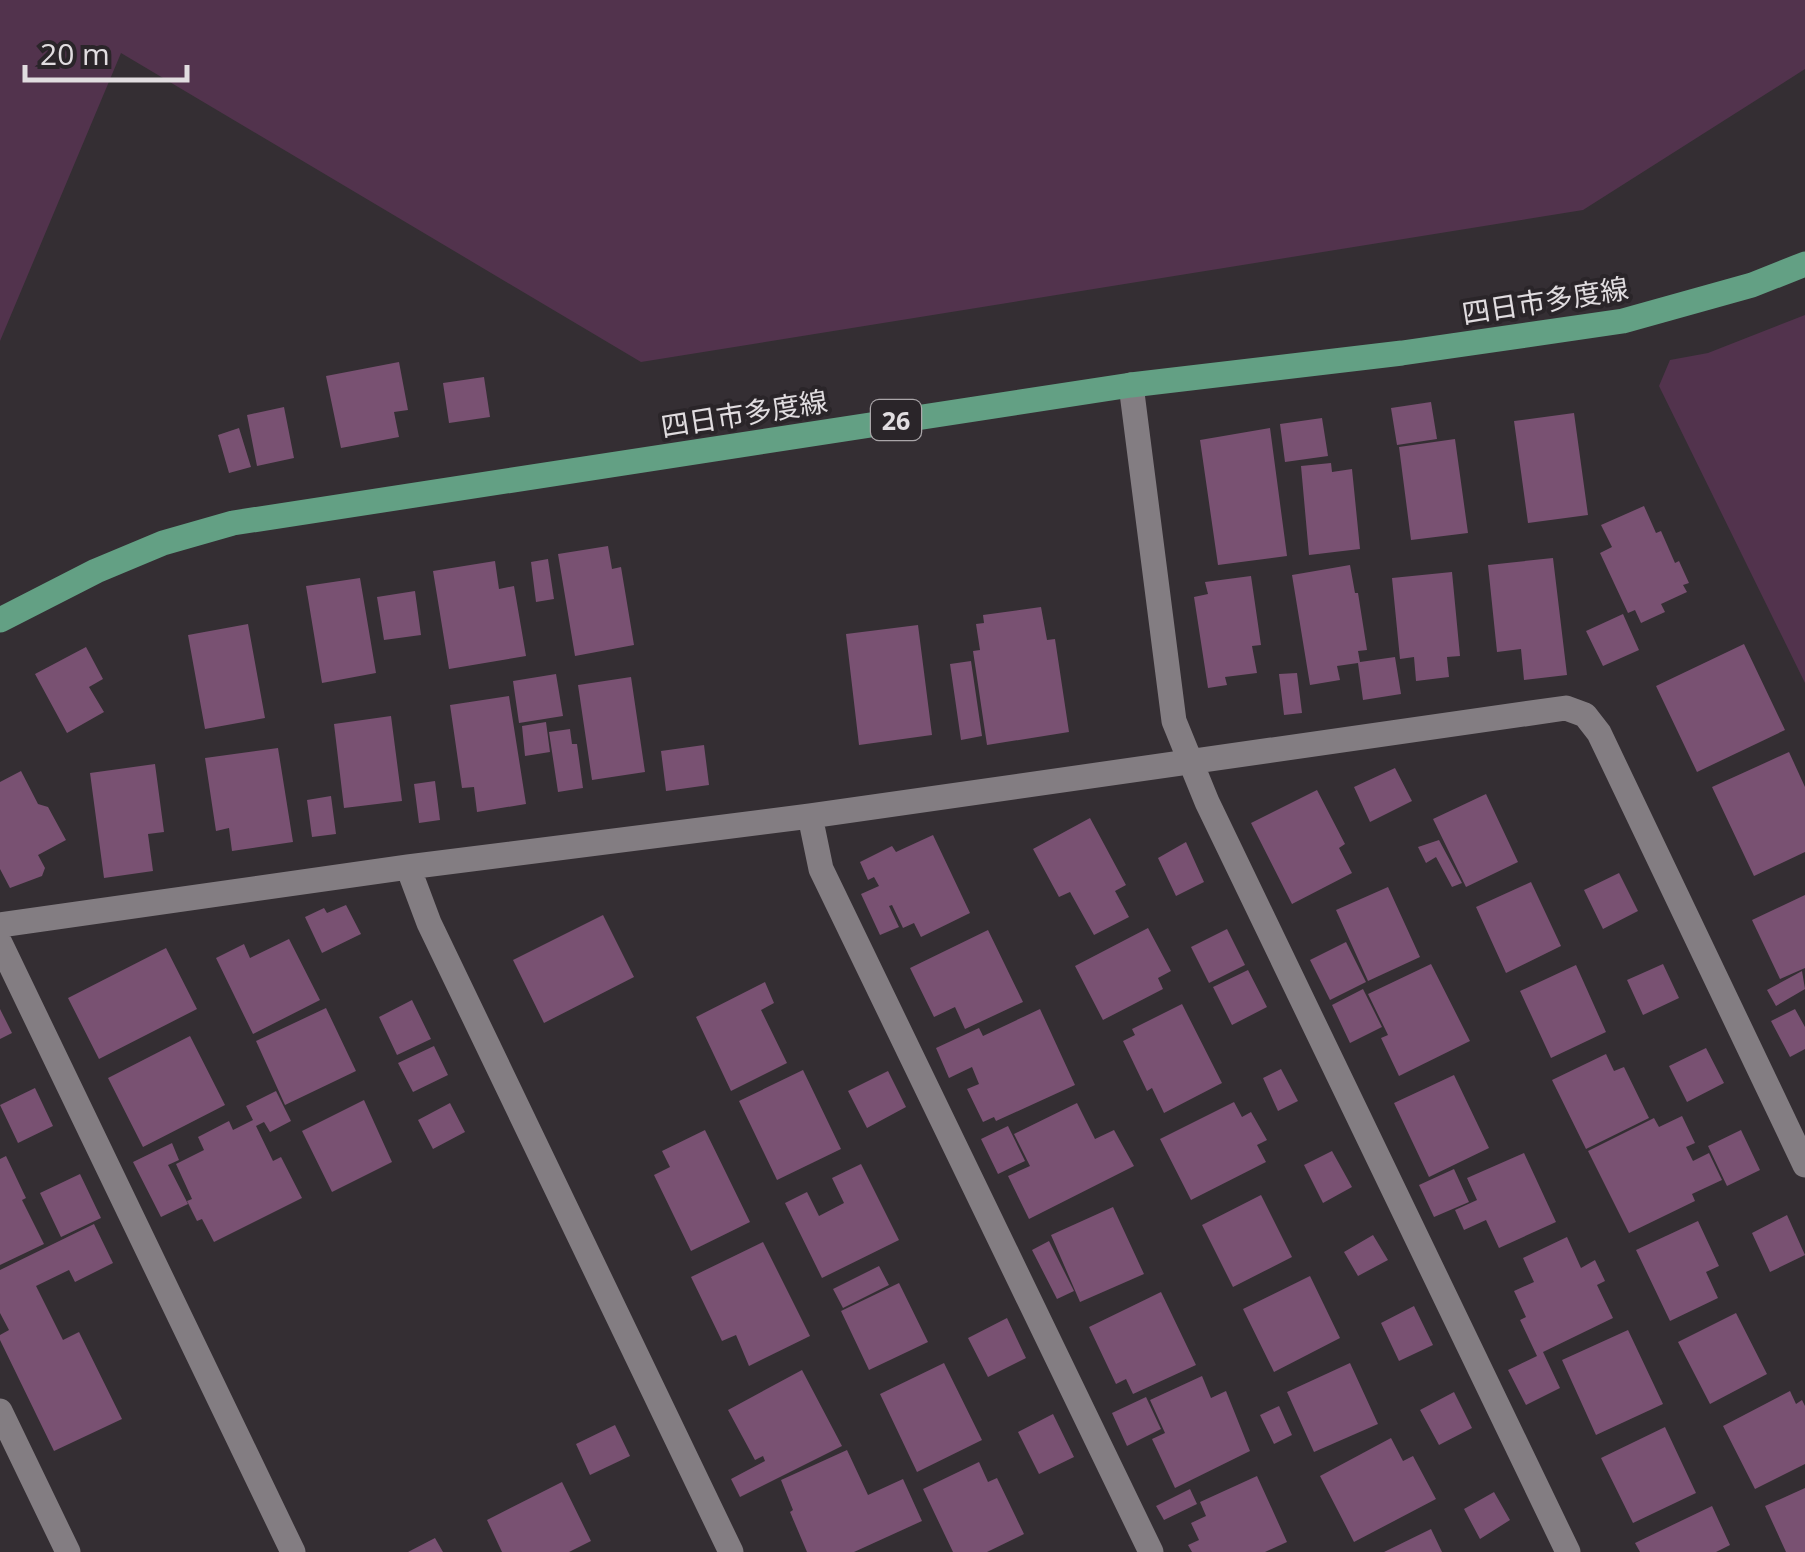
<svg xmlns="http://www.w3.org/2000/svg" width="1805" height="1552" viewBox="0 0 1805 1552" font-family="'Open Sans','Noto Sans JP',sans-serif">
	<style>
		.green { fill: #52334d }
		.building { fill: #795172 }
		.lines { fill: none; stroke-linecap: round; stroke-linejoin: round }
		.minor { stroke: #837d82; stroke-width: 25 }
		.major { stroke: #63a084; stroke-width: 25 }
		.labels { text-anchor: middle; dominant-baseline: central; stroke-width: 8; stroke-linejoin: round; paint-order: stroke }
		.shield { fill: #2a2529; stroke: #aaa6a9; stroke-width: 2.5 }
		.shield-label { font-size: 25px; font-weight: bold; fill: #e1dde0 }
		.street-label { font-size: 28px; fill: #e1dde0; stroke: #2a2529 }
	</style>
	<rect width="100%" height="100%" fill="#342e33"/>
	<path class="green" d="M0,0H1805V69L1583,210L641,362L121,53L0,341Z
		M1805,315V683L1659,386L1670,360L1708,353Z"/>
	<path class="building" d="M399,362L408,410L394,412L399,437L341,448L326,376Z
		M484,377L490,417L449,423L443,383Z
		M1431,402L1437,439L1397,445L1391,408Z
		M284,407L294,458L257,466L247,415Z
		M1574,413L1588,515L1528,523L1514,421Z
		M1322,418L1328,456L1285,462L1280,424Z
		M239,428L251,467L229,473L218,435Z
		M1270,428L1287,556L1218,565L1200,440Z
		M1455,439L1468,533L1411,540L1399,447Z
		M1331,463L1332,472L1352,469L1360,549L1309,555L1301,466Z
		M1644,506L1656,533L1661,531L1675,563L1679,561L1689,583L1683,585L1687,592L1661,604L1665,612L1641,623L1635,610L1628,613L1600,553L1612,547L1601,525Z
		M608,546L612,569L621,567L634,645L575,656L558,554Z
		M1553,558L1567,675L1524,680L1521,649L1497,652L1488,565Z
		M548,559L554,599L536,602L531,562Z
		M495,561L499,589L514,586L526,656L449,669L433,571Z
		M1350,565L1355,593H1358L1367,650L1358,651L1360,662L1395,657L1401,694L1363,700L1358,663L1337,666L1340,680L1310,685L1292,575Z
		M1452,572L1460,656L1447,657L1449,677L1416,681L1414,657L1400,659L1392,578Z
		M1251,576L1261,645L1252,646L1257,673L1225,677L1227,685L1208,688L1194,597L1208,594L1205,582Z
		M360,578L376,673L322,683L306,586Z
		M415,591L421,635L384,640L377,597Z
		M1041,607L1047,640L1055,639L1069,732L987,745L973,651L980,650L976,624L984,623L983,615Z
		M1623,614L1639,650L1603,666L1586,631Z
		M248,624L265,718L205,729L188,635Z
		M918,625L932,735L859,745L846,634Z
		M1744,644L1785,730L1697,772L1656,686Z
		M86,647L103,679L89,687L104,712L67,733L35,674Z
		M971,661L982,736L961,740L950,664Z
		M1297,673L1302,713L1284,715L1279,674Z
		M556,674L563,716L519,723L513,681Z
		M631,677L645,772L592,780L578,685Z
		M509,696L526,804L477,812L474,787L462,788L450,705Z
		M391,716L402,801L344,808L334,724Z
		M546,722L550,752L525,756L522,726Z
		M570,729L572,744H577L583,788L558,792L549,732Z
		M704,745L709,785L666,791L661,751Z
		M278,748L293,842L232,851L229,828L216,831L205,758Z
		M1789,752L1805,787V852L1754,876L1712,787Z
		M155,764L164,832L148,834L153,871L104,878L90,773Z
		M1395,768L1412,801L1370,822L1354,787Z
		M21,771L38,804L48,807L66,840L38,855L45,868L42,876L10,888L0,869V782Z
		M435,781L440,820L419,823L414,784Z
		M1317,790L1345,844L1339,848L1352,873L1292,904L1251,823Z
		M1486,794L1518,862L1466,887L1433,819Z
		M331,796L336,834L312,837L307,800Z
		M1090,818L1126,885L1115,891L1129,917L1094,935L1070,892L1059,897L1033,849Z
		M933,835L970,913L921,937L914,923L903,928L892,905L889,906L899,927L880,935L861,894L879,886L874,877L868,880L860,862L892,846L896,852Z
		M1439,840L1462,883L1452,887L1436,857L1426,863L1418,847Z
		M1186,842L1204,882L1176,896L1158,858Z
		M1619,873L1638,911L1603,929L1584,890Z
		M1531,882L1561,946L1506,973L1476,907Z
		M1388,887L1420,957L1368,981L1336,910Z
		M1805,895V968L1780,979L1752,920Z
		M346,905L361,934L322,953L305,917L324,908L327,913Z
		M603,915L634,977L544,1023L513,960Z
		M1148,928L1171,971L1158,978L1163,989L1103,1020L1075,966Z
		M1227,929L1245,965L1209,983L1191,947Z
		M988,930L1023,1002L965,1029L955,1007L934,1017L910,968Z
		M289,939L320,1000L253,1034L216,958L244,944L250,958Z
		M1346,942L1366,982L1330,1000L1310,960Z
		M166,948L197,1009L99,1059L68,998Z
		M1431,964L1470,1041L1399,1076L1381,1038L1388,1035L1368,994Z
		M1663,964L1679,998L1643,1015L1627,980Z
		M1576,965L1606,1032L1551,1058L1520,991Z
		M1248,970L1267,1007L1232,1025L1213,987Z
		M1802,971L1805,989L1776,1006L1767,990Z
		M765,982L774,1003L761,1010L787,1063L731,1091L696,1017Z
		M1363,989L1382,1027L1350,1043L1332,1005Z
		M412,1000L431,1039L397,1055L379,1017Z
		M1182,1004L1222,1083L1164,1113L1152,1088L1147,1091L1123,1041L1135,1035L1132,1029Z
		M326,1008L356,1071L285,1105L256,1041Z
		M0,1009L12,1033L0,1039Z
		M1040,1009L1075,1085L996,1121L994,1117L983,1122L967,1089L979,1084L972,1067L949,1078L936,1048L979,1028L983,1036Z
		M1795,1009L1805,1027V1049L1790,1057L1771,1021Z
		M190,1036L225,1105L143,1147L108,1078Z
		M434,1046L448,1075L413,1092L398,1063Z
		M1706,1048L1724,1083L1687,1102L1669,1066Z
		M1606,1054L1614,1071L1624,1067L1649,1118L1586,1149L1552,1080Z
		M1281,1069L1298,1101L1278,1111L1263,1078Z
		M803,1070L841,1149L777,1180L739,1101Z
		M888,1071L906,1107L867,1128L848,1091Z
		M1454,1075L1489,1148L1429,1177L1394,1103Z
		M35,1088L53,1126L18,1143L0,1105Z
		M276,1091L291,1121L270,1132L264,1122L256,1126L273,1161L281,1157L302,1198L214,1242L202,1219L197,1221L187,1201L192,1199L176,1164L204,1150L198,1137L229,1121L233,1130L253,1120L246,1106Z
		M364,1100L392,1162L332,1192L302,1131Z
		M1234,1102L1242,1117L1251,1112L1267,1140L1257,1145L1266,1162L1191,1200L1160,1139Z
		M450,1103L465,1132L433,1149L418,1120Z
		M1077,1103L1095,1139L1114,1130L1134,1166L1029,1219L1008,1176L1030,1166L1014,1134Z
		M1682,1116L1695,1143L1686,1147L1693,1161L1709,1153L1722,1180L1692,1194L1695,1201L1629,1233L1588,1151L1654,1118L1659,1127Z
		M1008,1126L1025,1161L998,1174L981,1139Z
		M705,1130L750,1222L691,1251L654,1175L670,1167L662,1151Z
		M1741,1130L1760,1170L1727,1186L1708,1146Z
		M172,1143L179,1160L168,1165L188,1204L161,1217L133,1162Z
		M1332,1151L1352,1187L1323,1203L1304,1165Z
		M1524,1153L1556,1222L1499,1248L1486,1220L1464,1230L1455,1210L1477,1200L1467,1178Z
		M6,1156L26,1198L22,1200L44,1244L0,1265V1159Z
		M861,1164L899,1240L822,1278L785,1203L807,1192L819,1216L844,1203L832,1178Z
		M1454,1169L1469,1202L1434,1217L1419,1185Z
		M80,1174L101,1218L61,1237L40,1193Z
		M1261,1195L1292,1257L1233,1287L1202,1225Z
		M1113,1207L1144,1274L1080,1302L1051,1235Z
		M1787,1215L1805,1255L1770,1272L1752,1233Z
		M1698,1221L1719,1266L1706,1272L1718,1298L1670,1321L1636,1250Z
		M94,1224L113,1263L75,1282L69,1270L36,1286L63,1340L79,1332L122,1419L54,1451L0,1340V1335L9,1330L0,1313V1270Z
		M1373,1235L1388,1260L1358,1276L1344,1252Z
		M1567,1237L1581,1268L1595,1260L1605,1281L1597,1285L1613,1318L1543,1352L1560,1388L1526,1405L1508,1370L1537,1356L1520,1320L1526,1317L1514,1291L1534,1282L1523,1258Z
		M1049,1241L1074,1291L1057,1299L1032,1250Z
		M763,1242L810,1336L749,1366L736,1335L722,1341L691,1277Z
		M879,1266L889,1285L843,1308L833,1289Z
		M1310,1276L1340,1338L1274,1372L1243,1309Z
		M899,1283L928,1342L869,1370L841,1311Z
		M1161,1292L1196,1365L1133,1394L1126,1379L1116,1384L1089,1327Z
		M1414,1306L1433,1345L1399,1361L1381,1323Z
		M1736,1313L1767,1374L1710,1404L1678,1342Z
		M1007,1318L1026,1358L988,1377L968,1338Z
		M1628,1330L1663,1404L1596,1435L1562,1360Z
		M944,1363L982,1440L917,1472L880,1394Z
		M1350,1363L1378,1424L1314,1452L1287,1392Z
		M802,1370L842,1446L740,1497L731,1479L765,1461L763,1456L755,1460L728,1410Z
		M1202,1376L1211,1398L1226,1391L1250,1451L1175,1488L1152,1439L1165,1433L1150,1400Z
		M1790,1391L1796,1404L1802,1400L1805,1406V1464L1755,1489L1723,1426Z
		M1454,1392L1472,1428L1439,1445L1420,1410Z
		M1146,1397L1161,1429L1127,1446L1112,1413Z
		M1279,1406L1292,1435L1274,1444L1260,1415Z
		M1053,1414L1074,1457L1039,1474L1018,1432Z
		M615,1425L630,1456L590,1475L576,1444Z
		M1665,1427L1696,1493L1633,1523L1601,1458Z
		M1391,1438L1403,1461L1413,1456L1436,1499L1354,1542L1320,1476Z
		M847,1450L868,1495L903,1479L922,1521L854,1552H807L790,1512L793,1510L781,1480Z
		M979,1462L988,1482L997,1478L1024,1534L987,1552H953L923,1489Z
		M1257,1476L1287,1542L1265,1552H1192L1188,1545L1199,1540L1191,1523L1206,1516L1200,1502Z
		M562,1482L591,1541L569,1552H502L487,1520Z
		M1805,1488V1552H1786L1765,1506Z
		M1190,1489L1197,1504L1164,1520L1156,1506Z
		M1494,1492L1510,1520L1480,1539L1464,1509Z
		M1712,1506L1730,1545L1716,1552H1640L1635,1543Z
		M1431,1529L1442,1552H1384Z
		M435,1538L443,1552H408Z"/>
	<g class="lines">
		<path class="minor" d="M1131,385L1174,721L1207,802L1568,1552
			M810,816L821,869L1151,1552
			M408,867L429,923L731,1552
			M0,925L408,867L810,816L1566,708L1585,715L1599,733L1805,1165
			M0,943L293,1552
			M0,1411L68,1552"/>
		<path class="major" d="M0,620L96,571L163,543L233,523L1131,385L1402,353L1623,321L1752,285L1805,264"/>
	</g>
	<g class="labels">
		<rect class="shield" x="871" y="400" width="50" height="40" rx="8"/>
		<g class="shield-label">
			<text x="896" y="420">26</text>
		</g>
		<g class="street-label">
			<text transform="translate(1545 300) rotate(-9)">四日市多度線</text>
			<text transform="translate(744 413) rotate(-9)">四日市多度線</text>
		</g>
	</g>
	<path d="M25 65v15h162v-15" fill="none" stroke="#e1dde0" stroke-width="5"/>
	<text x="40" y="65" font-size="30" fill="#e1dde0" stroke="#2a2529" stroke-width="8" paint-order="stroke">20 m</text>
</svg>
